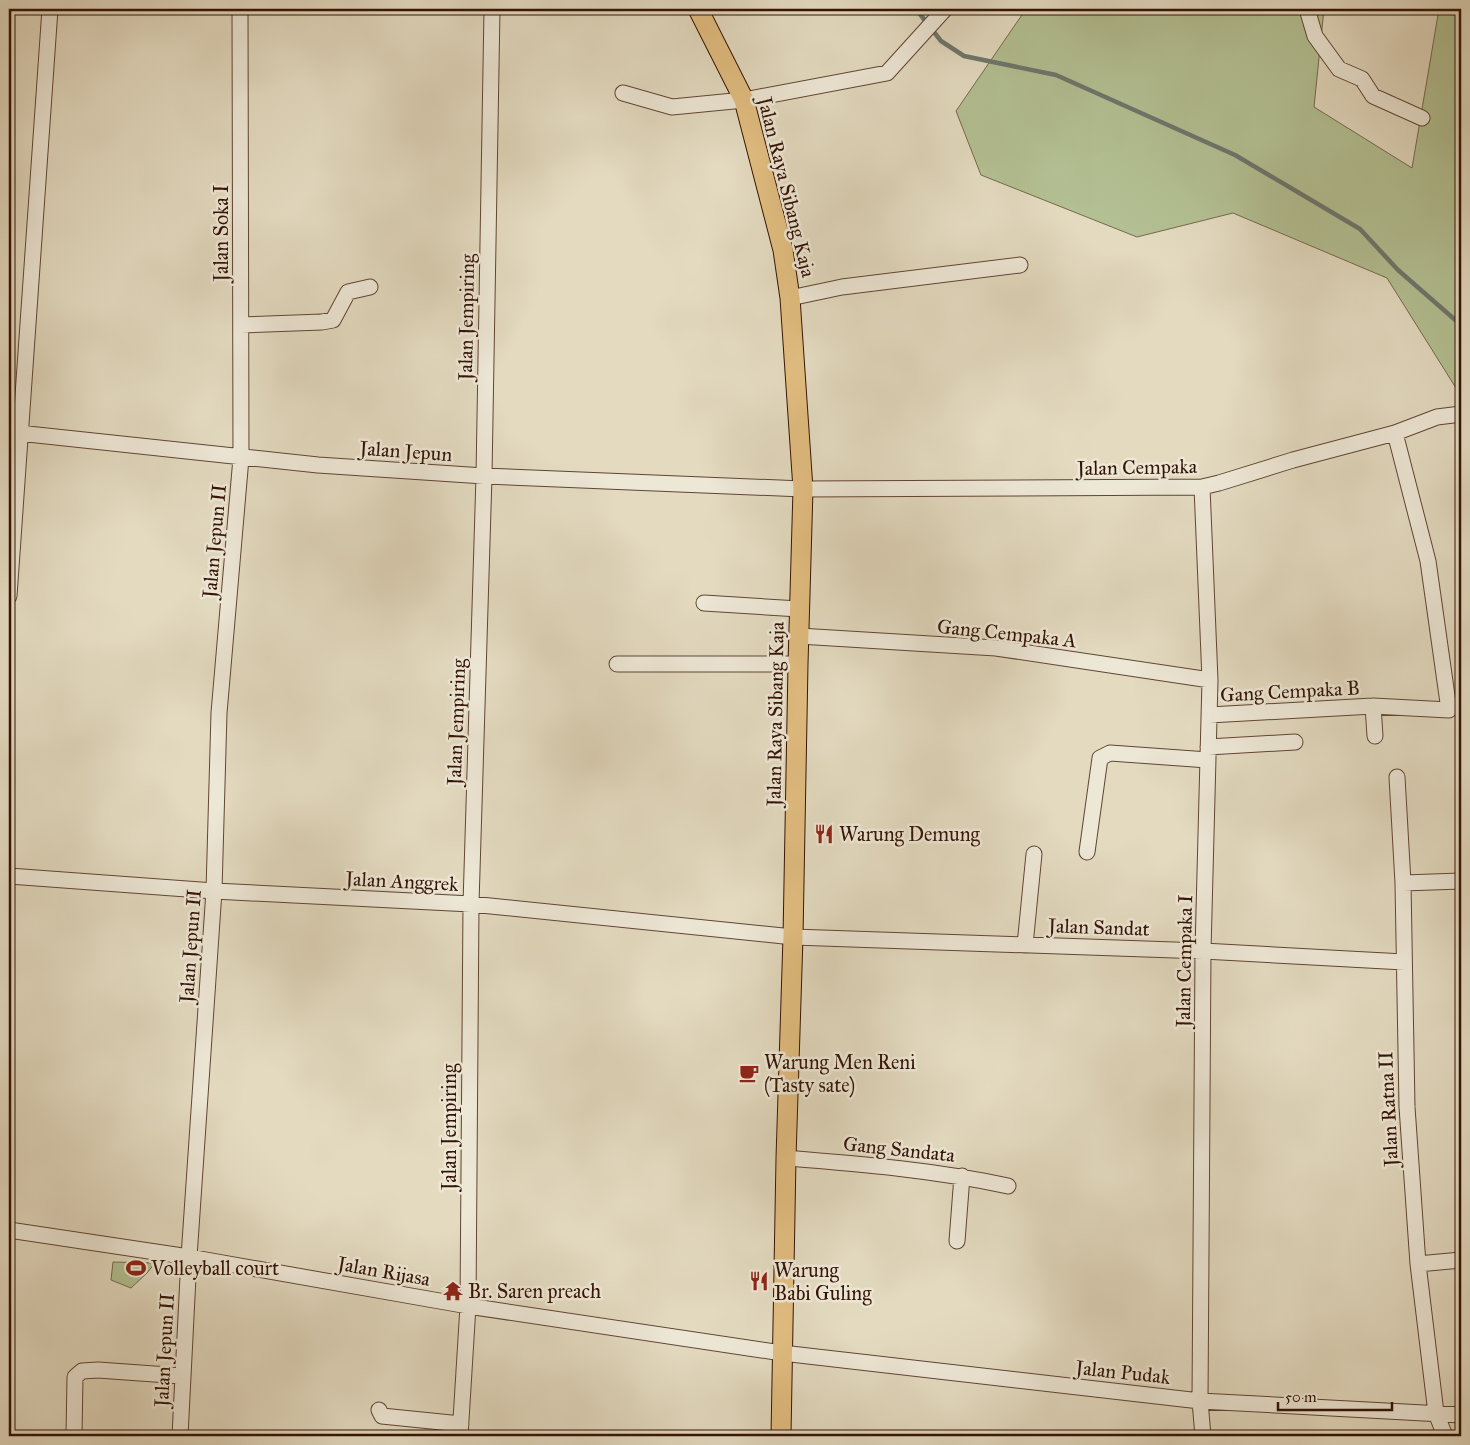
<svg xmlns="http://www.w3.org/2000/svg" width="1470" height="1445" viewBox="0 0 1470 1445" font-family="'IM FELL Great Primer',serif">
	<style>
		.green { fill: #b3c093; stroke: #746a4c }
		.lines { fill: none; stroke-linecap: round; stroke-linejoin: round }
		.stream { stroke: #6e776d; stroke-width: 4.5 }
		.minor-casing { stroke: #604533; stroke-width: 17 }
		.major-casing { stroke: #341304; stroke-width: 21 }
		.minor { stroke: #ede7d6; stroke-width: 15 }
		.major { stroke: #e2bd80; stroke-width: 19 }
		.labels { text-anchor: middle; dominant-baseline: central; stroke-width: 5; stroke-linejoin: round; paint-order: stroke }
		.street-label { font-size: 20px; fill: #341304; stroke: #ede7d6 }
		.poi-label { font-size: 20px; fill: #341304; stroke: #ede7d6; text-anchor: start }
	</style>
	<rect width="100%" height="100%" fill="#e3dac0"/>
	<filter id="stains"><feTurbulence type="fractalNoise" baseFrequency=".004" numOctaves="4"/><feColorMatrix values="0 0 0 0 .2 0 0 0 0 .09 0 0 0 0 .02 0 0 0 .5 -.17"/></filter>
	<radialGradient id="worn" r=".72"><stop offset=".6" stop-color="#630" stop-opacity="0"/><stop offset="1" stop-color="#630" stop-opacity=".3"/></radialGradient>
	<path class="green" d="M1026,9H1324L1314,107L1412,168L1439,9L1461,14V396L1387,278L1233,213L1137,237L981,175L956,111Z
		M113,1262L155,1263L147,1273L131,1288L111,1280Z"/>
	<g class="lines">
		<path class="stream" d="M916,9L941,41L964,56L1056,75L1235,155L1360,229L1398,270L1461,325"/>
		<defs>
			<path id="minor" d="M1307,9L1315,36L1339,69L1362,79L1373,96L1422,118
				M623,93L672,107L744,100L887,73L945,9
				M790,298L842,287L1020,265
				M241,325L322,322L333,320L348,292L370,287
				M9,432L318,465L484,476L803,489L1202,487L1219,483L1293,460L1395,433L1437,417L1461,414
				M1202,487L1210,680L1203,951L1200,1401L1203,1436
				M9,596L50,9
				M704,603L799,609
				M799,636L996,648L1210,680
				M617,664H798
				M1209,715L1373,706
				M1375,736L1373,706L1449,710L1428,561L1395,433
				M1208,747L1295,742
				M1397,777L1403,883L1407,1107L1418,1264L1436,1413L1445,1436
				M1087,852L1100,758L1110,753L1208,760
				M9,876L214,891L471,904L793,937L1203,951L1404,962
				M1403,883L1461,881
				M1025,945L1034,854
				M786,1158C860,1164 935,1170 1008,1186
				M9,1230L189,1257L468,1306L782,1353L1200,1401L1461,1415
				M957,1241L962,1176
				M1418,1264L1461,1260
				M379,1410L382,1416L461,1424
				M74,1436L75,1377L82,1371L98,1370L182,1376
				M180,1436L189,1257L214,891L219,713L241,458L240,9
				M460,1436L468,1306L471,904L484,476L492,9"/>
			<path id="major" d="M698,9L744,100L783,250L790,298L803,489L798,664L793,937L786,1158L781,1436"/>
		</defs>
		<use href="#minor" class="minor-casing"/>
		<use href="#major" class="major-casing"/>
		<use href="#minor" class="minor"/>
		<use href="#major" class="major"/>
	</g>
	<defs>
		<symbol id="restaurant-bare" viewBox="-9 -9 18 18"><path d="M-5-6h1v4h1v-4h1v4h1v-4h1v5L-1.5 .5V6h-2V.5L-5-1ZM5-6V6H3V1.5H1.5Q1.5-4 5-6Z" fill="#8f2418" stroke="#ede7d6" stroke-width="2.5" paint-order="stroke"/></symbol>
		<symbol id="cafe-bare" viewBox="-9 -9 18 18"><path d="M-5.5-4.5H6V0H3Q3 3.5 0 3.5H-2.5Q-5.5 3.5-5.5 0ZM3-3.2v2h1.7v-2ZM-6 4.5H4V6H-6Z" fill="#8f2418" stroke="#ede7d6" stroke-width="2.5" paint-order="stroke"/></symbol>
		<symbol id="stadium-bare" viewBox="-9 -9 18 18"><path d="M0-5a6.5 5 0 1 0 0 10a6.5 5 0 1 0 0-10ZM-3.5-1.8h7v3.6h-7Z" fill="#8f2418" stroke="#ede7d6" stroke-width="2.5" paint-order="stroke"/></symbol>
		<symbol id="temple-bare" viewBox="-9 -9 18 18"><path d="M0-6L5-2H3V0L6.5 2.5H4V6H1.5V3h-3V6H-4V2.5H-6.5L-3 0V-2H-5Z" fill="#8f2418" stroke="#ede7d6" stroke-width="2.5" paint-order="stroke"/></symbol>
	</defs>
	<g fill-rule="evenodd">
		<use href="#restaurant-bare" x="810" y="820" width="28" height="28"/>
		<use href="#cafe-bare" x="735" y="1059" width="28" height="28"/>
		<use href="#stadium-bare" x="122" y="1254" width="28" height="28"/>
		<use href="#restaurant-bare" x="745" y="1267" width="28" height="28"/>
		<use href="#temple-bare" x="439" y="1277" width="28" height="28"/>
	</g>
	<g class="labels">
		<g class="street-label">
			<text transform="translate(787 187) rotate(76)">Jalan Raya Sibang Kaja</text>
			<text transform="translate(221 233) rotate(-90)">Jalan Soka I</text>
			<text transform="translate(466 317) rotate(-89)">Jalan Jempiring</text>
			<text transform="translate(406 451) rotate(4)">Jalan Jepun</text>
			<text transform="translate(1137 467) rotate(-1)">Jalan Cempaka</text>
			<text transform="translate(214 541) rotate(-85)">Jalan Jepun II</text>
			<text transform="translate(1007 633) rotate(6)">Gang Cempaka A</text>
			<text transform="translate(1290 691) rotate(-3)">Gang Cempaka B</text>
			<text transform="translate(775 714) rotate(-89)">Jalan Raya Sibang Kaja</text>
			<text transform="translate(456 722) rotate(-88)">Jalan Jempiring</text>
			<text transform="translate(402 881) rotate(3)">Jalan Anggrek</text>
			<text transform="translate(1099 927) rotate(2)">Jalan Sandat</text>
			<text transform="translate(190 946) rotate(-86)">Jalan Jepun II</text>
			<text transform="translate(1184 961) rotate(-89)">Jalan Cempaka I</text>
			<text transform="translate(1388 1109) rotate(-93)">Jalan Ratna II</text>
			<text transform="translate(449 1127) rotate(-90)">Jalan Jempiring</text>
			<text transform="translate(899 1149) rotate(6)">Gang Sandata</text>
			<text transform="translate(384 1271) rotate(10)">Jalan Rijasa</text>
			<text transform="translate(164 1350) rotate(-87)">Jalan Jepun II</text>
			<text transform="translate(1123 1372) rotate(6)">Jalan Pudak</text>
		</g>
		<g class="poi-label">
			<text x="839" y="834">Warung Demung</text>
			<text x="764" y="1062">Warung Men Reni<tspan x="764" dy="23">(Tasty sate)</tspan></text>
			<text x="151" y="1268">Volleyball court</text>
			<text x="774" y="1270">Warung<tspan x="774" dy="23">Babi Guling</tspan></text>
			<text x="468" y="1291">Br. Saren preach</text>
		</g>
	</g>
	<rect width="1470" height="1445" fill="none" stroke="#e3dac0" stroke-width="30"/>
	<rect x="10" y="10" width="1450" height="1425" fill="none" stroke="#341304" stroke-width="2.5"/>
	<rect x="15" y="15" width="1440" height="1415" fill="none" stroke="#341304"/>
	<path d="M1278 1402v8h114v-8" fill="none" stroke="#341304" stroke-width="2.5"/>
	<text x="1285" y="1402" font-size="15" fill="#341304" stroke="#ede7d6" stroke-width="4" paint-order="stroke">50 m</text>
	<rect width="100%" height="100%" filter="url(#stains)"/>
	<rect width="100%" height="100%" fill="url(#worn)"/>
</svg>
